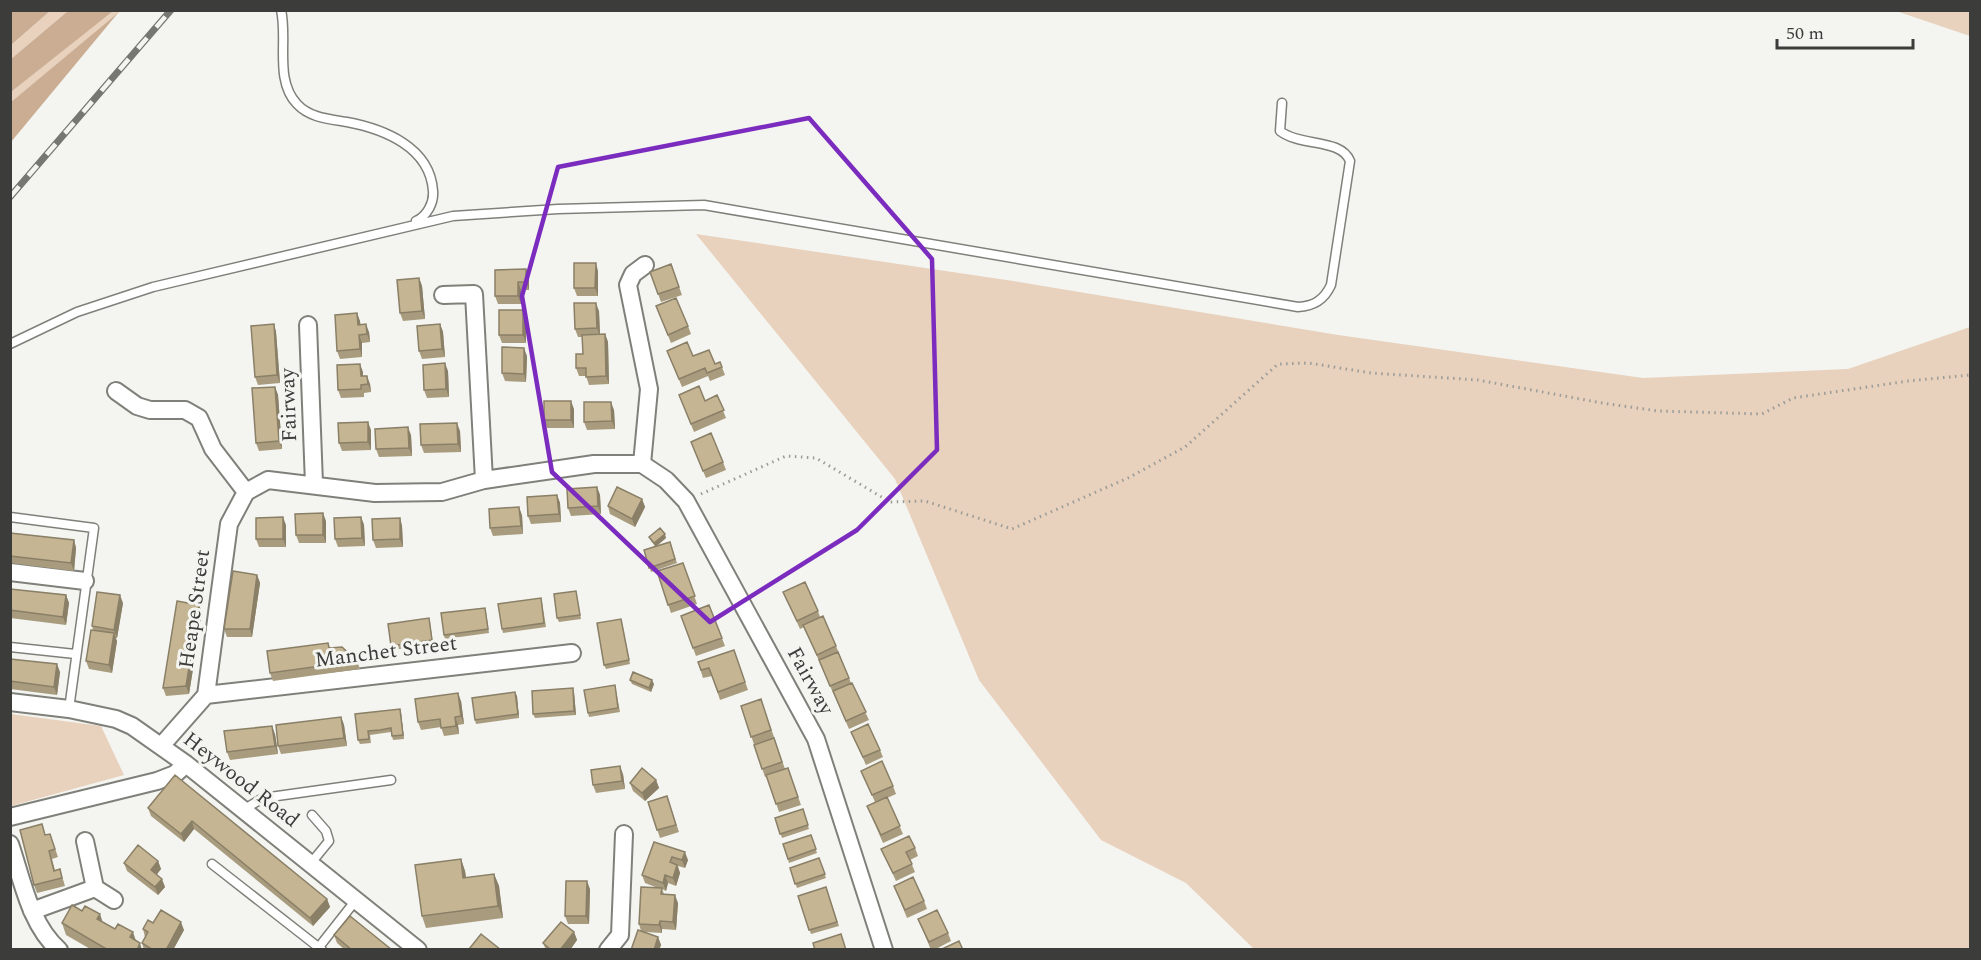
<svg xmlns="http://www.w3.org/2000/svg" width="1981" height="960" viewBox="0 0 1981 960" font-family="Spectral,serif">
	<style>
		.green { fill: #e8d1bd }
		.forest { fill: #caad92 }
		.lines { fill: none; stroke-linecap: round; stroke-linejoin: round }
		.service-casing { stroke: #80807b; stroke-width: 11 }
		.minor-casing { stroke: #80807b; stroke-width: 20 }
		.path { stroke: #9b9c98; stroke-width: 3; stroke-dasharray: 1.5 4.5; stroke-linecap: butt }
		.service { stroke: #fff; stroke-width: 8 }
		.minor { stroke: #fff; stroke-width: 16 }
		.rail-casing { stroke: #767673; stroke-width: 7 }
		.rail { stroke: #f4f5f0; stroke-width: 4.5; stroke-dasharray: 14; stroke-linecap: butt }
		.wall { fill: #a99c7e }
		.shaded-wall { fill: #8a7f67 }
		.building { fill: #c5b593; stroke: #8a7f67; stroke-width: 1.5 }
		.marked { fill: none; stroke: #7b2cbf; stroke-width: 4.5; stroke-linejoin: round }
		.labels { text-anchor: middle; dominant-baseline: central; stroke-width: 6; stroke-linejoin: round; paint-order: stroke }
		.street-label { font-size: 21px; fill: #3c3c3a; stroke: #f4f5f0 }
	</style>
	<rect width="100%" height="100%" fill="#f4f5f0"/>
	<path class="green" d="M50,11H68L11,59V45Z
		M112,11H121L11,102V92Z
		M1896,11H1970V36L1964,34Z
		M696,234L1013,281L1338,335L1643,378L1848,369L1970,327V949H1254L1186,883L1101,840L979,680L895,479Z
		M11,714L101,726L124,775L11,806Z"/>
	<path class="forest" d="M11,10H50V11L11,45Z
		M68,11H113L11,92V59Z
		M118,13L11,142V102Z"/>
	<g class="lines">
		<defs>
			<path id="service" d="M281,10C288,39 274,80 297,104C310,118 329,119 347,122C384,129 430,147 433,191C434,203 427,216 416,221
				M10,344L77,312L153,287L453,216L558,209L704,205L1298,307C1314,306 1324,300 1331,285L1350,161C1341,138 1301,147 1280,131L1282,103
				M10,517L94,528L69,709
				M10,647L75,654
				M243,810L263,798L391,780
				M311,863L329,841L326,831L312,815
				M212,864L322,950
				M319,947L356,900"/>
			<path id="minor" d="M443,295L474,294L484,480
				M308,325L314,484
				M116,391L137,406L150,410H185L199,418L213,449L246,492
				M642,464L649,389L628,285L633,274L645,265
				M10,572L85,581
				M206,695L572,653
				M10,702L69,709L116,719L132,726L186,764L418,950
				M162,745L206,695L229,524L246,492L268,480L375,493L442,492L484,480L594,464H642L666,480L686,501L816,739L884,950
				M10,817L157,781L175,774L186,764
				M10,844C22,879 30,925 59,950
				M95,888L114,900
				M32,911L95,888L85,841
				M608,950L620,935L624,834"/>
		</defs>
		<use href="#service" class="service-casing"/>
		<use href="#minor" class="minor-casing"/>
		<path class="path" d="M701,494L786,456L816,458L890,502L925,501L1012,529L1128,478L1185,447L1278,364L1309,363L1371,373L1478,380L1602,403L1658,411L1762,414L1793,398L1908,381L1970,375"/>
		<use href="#service" class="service"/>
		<use href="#minor" class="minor"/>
		<defs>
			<path id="rail" d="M10,197L171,10"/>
		</defs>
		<use href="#rail" class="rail-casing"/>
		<use href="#rail" class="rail"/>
	</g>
	<path class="wall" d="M671,264L682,295L661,302L650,272Z
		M495,270L529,277V290H521V304H498L495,296Z
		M598,271V296H577L574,288Z
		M419,278L422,286L425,319L403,321L400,313Z
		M656,306L688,326L691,334L671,343Z
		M523,310L526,318V343H502L499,335Z
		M599,311L600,335L605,334L608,342L609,384L589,385L586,376H579L576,368L583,354L582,337H578L575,329Z
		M357,313L361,325L369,332L370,342L362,343V357L340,359L337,351Z
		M274,324L276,332L280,383L258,385L255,377Z
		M440,324L443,332L445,357L422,359L419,351Z
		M667,351L693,356L715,364L720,362L725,375L710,381L708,376L682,387Z
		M527,356L526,382L505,381L502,373Z
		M448,371L449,397L427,398L424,390Z
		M363,372V376L370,384L371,392L364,393V397L341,398L338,390Z
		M275,387L278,395L282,449L259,451L256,443Z
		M679,395L705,401L717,395L726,418L694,432Z
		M574,409V428H547L544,420Z
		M614,410L615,429L587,430L584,422Z
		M371,430V450L342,451L339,443Z
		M460,431L461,452L424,453L421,445Z
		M411,435L412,456L379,457L376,449Z
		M694,450L723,462L726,470L706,478Z
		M597,487L600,495L601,514L571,516L568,508Z
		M557,495L560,503L561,522L531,524L528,516Z
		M642,499L645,507L635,527L610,514L608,506Z
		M522,515L523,534L493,536L490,528Z
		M361,517L364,525L365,546L338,547L335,539Z
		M400,518L402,526L403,547L376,548L373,540Z
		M326,521V543H299L296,535Z
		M286,525V547H259L256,539Z
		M10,533L74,540L76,548L74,571L10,563Z
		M649,537L666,538L657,546L670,542L677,563L651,572L644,550L655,546L651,541Z
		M683,563L697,604L671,613L657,571Z
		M257,575L260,583L252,637H227L224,629Z
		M10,589L66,595L69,603L66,625L10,618Z
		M576,591L581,619L559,622L557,618Z
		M783,592L818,611L820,617L836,646L851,683L869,720L849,729L804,627L800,629Z
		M542,602L546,627L503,633L502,629Z
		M123,603L117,638H115L117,641L112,673L89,669L86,661L93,630L92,626Z
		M199,605L202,613L189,694L166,696L163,688Z
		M709,605L725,646L696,656L681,616Z
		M485,608L486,612L489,633L445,639L444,635Z
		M430,622L433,644L393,650L391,646Z
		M622,623L630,664L606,669L604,665Z
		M328,643L330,648L357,661L360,669L273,681L270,673Z
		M734,650L748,690L720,700L712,676L703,678L698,662Z
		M10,659L60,672L57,695L10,689Z
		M630,680L654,684L651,692L632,684Z
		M615,685L620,712L589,717L588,713Z
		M574,692L576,715L535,718L533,714Z
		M517,696L519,718L476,724L475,720Z
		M761,699L785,769L788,768L801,805L779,812L767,776L765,777L741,706Z
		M461,701L464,724L458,725L459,734L444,736L441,727L421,730L418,722Z
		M401,713L404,739L393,740L391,732L370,735L371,743L360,744L358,740L355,714Z
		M341,717L344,725L347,746L281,754L278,746Z
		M851,732L880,750L883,757L866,765Z
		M275,734L278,754L230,760L227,752Z
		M861,771L893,786L896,794L887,798L903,834L883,843L867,806L875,802Z
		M623,774L625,789L596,793L593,785Z
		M175,775L327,899L330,907L313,926L194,829L184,842L151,816L148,808Z
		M656,780L659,788L645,801L633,791L630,783Z
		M667,796L679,832L660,838L648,802Z
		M803,809L809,829L782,838L775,818Z
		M50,834L58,857L52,859L55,870L60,869L65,886L37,893L34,885L46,835Z
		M811,835L817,853L789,863L783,844Z
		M654,842L688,860L685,868L678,866L680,873L676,886L668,883L666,891L662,889L664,894L678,903L676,930L662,929V933L644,932L658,937L661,945L659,950H631L641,931L639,924L658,888L645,883L642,875Z
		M915,848L918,856L910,860L915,872L896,881L881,849Z
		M819,858L826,878L797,888L790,868Z
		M461,859L465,871L466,878L494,874L499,886L503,918L426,928L422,916Z
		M158,861L161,869L157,874L165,887L158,895L127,871L124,863Z
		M894,886L924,901L927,909L907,918Z
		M826,887L839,926L811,934L798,896Z
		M590,889L589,924H568L565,916Z
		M918,919L948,933L951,941L934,950H931Z
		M103,922L136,941L142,950H92L66,935L62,923Z
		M153,923L184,930L173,950H144L142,943L145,937L143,929Z
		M574,932L577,940L570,950H546L543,943Z
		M334,935L392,950H345L337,943Z"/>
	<path class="shaded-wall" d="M596,263L598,271V296L595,288Z
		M526,269L529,277V290L526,282Z
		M419,278L422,286L425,319L422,311Z
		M518,282L521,290V304L518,296Z
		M596,303L599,311L600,336L597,328Z
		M523,310L526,318V343L523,335Z
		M357,313L360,321L361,333L358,325Z
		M274,324L276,332L280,383L277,375Z
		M366,324L369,332L370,342L367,334Z
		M440,324L443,332L445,357L442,349Z
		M605,334L608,342L609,384L606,376Z
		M359,335L362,343V357L360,349Z
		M524,348L527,356L526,382L524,374Z
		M445,363L448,371L449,397L446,389Z
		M360,364L363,372V384L361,376Z
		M367,376L370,384L371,392L368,384Z
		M275,387L278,395L282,449L279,441Z
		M571,401L574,409V428L571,420Z
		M611,402L614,410L615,429L612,421Z
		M368,422L371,430V450L368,442Z
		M457,423L460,431L461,452L458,444Z
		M408,427L411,435L412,456L409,448Z
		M597,487L600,495L601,514L598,506Z
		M557,495L560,503L561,522L559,514Z
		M642,499L645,507L635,527L632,519Z
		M519,507L522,515L523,534L521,526Z
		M323,513L326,521V543L323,535Z
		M283,517L286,525V547L283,539Z
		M361,517L364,525L365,546L362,538Z
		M400,518L402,526L403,547L400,539Z
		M665,534L666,538L655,547L654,543Z
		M74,540L76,548L74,571L71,563Z
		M257,575L260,583L252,637L250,629Z
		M66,595L69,603L66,625L63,617Z
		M120,595L123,603L117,638L114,630Z
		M199,605L202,613L189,694L186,686Z
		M114,633L117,641L112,673L109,665Z
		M57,664L60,672L57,695L54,687Z
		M652,680L654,684L651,692L649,688Z
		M573,688L574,692L576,715L574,711Z
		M515,692L517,696L519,718L518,714Z
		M458,693L461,701L464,724L461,716Z
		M400,709L401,713L404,739L403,735Z
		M341,717L344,725L347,746L344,738Z
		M455,717L458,725L459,734L456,726Z
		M272,726L275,734L278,754L275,746Z
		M620,766L623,774L625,789L622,781Z
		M656,780L659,788L645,801L642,793Z
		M192,821L194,829L184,842L181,834Z
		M685,852L688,860L685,868L682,860Z
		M461,859L465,871L468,890L463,878Z
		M158,861L161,869L154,878L151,870Z
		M677,865L680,873L676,886L673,878Z
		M494,874L499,886L503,918L498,906Z
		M665,875L668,883L666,891L663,883Z
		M162,879L165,887L158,895L155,887Z
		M587,881L590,889L589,924L586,916Z
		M675,895L678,903L676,930L673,922Z
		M327,899L330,907L313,926L310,918Z
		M100,914L104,926L97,919Z
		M660,921L662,929V933L659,925Z
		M181,922L184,930L173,950H166Z
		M133,932L137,944L130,937Z
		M574,932L577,940L570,950H560Z
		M658,937L661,945L659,950H654Z
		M140,943L142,950H137Z"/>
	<path class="building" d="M574,263H596L595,288H574Z
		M671,264L679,287L658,294L650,272Z
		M526,269V282H518V296H495V270Z
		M419,278L422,311L400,313L397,280Z
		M676,298L688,326L668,335L656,306Z
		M574,303H596L597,328L575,329Z
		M499,310H523V335H499Z
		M357,313L358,325L366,324L367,334L359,335L360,349L337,351L335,315Z
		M274,324L277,375L255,377L251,326Z
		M440,324L442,349L419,351L417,326Z
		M605,334L606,376L586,377V368H576V354H583L582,335Z
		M687,342L693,356L709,350L715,364L720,362L722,367L707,373L705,368L679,379L667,351Z
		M502,347L524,348V374L502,373Z
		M445,363L446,389L424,390L423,365Z
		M360,364L361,376H367L368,384L361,385V389L338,390L337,365Z
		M699,386L705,401L717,395L724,410L691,424L679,395Z
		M275,387L279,441L256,443L252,388Z
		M544,401H571V420H544Z
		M584,402H611L612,421L584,422Z
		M368,422V442L339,443L338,423Z
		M457,423L458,444L421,445L420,424Z
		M408,427L409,448L376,449L375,429Z
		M711,433L723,462L703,471L691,442Z
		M597,487L598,506L568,508L567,489Z
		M617,487L642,499L632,519L608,506Z
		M557,495L559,514L528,516L527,497Z
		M519,507L521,526L490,528L489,509Z
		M323,513V535H296L295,514Z
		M283,517V539H256V518Z
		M361,517L362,538L335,539L334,518Z
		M400,518V539L373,540L372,519Z
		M660,528L665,534L654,543L649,537Z
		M10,533L74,540L71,563L10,556Z
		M670,542L675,559L649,568L644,550Z
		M683,563L695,596L668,605L657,571Z
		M233,571L257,575L250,629H224Z
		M805,582L818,611L797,621L783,592Z
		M10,589L66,595L63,617L10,610Z
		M576,591L580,615L557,618L554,594Z
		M97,592L120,595L114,630L92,626Z
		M541,598L544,623L502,629L498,604Z
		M177,601L199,605L186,686L163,688Z
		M709,605L722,638L693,648L681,616Z
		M485,608L488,629L444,635L441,613Z
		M823,616L836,646L817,655L803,625Z
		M429,618L432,640L391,646L388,624Z
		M621,619L629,660L604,665L597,623Z
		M91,630L114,633L109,665L86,661Z
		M328,643L329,648L342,647L357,661L270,673L267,651Z
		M734,650L745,682L718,692L709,668L701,670L698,662Z
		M838,652L849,678L830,686L819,660Z
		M10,659L57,664L54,687L10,681Z
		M633,672L652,680L649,688L630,680Z
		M852,683L866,712L846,721L833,691Z
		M615,685L618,708L588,713L584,690Z
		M573,688L574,711L533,714L532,691Z
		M515,692L518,714L475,720L472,698Z
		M458,693L461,716L455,717L456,726L441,728L440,719L418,722L415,699Z
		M761,699L771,730L751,737L741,706Z
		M400,709L403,735L392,736L391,728L380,730L368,731L369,739L358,740L355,714Z
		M341,717L344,738L278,746L276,725Z
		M868,724L880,750L863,757L851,732Z
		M272,726L275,746L227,752L224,731Z
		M774,738L782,762L762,769L754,745Z
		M882,761L893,786L872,795L861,771Z
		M620,766L622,781L593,785L591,770Z
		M642,768L656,780L642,793L630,783Z
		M788,768L798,797L776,804L766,775Z
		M175,775L327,899L310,918L192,821L181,834L148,808Z
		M667,796L676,825L657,830L648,802Z
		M887,797L900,826L881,835L867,806Z
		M803,809L808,825L780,834L775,818Z
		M42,824L45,835L50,834L55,849L49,851L54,871L60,869L62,878L34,885L20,830Z
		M811,835L816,849L788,859L783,844Z
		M909,836L915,848L906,852L912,864L893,873L881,849Z
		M654,842L685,852L682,860L672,857L670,862L677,865L673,878L665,875L663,883L642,875Z
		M138,845L158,861L151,870L162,879L155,887L124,863Z
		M819,858L825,874L795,884L790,868Z
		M461,859L463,878L494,874L498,906L422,916L415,865Z
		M913,877L924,901L905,910L894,886Z
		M566,881H587L586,916H565Z
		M641,887L662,888L661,894L675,895L673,922L660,921L659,925L639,924Z
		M826,887L837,922L809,930L798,896Z
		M72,905L82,911L85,906L100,914L97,919L115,929L118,924L133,932L130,937L140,943L137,950H108L62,923Z
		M161,910L181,922L166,950H153L142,943L148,932L143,929L148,920L153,923Z
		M937,910L948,933L929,942L918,919Z
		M350,916L392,950H352L334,935Z
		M561,922L574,932L560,950H551L543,943Z
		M638,930L658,937L654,950H631Z
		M481,934L501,950L469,949Z
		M841,934L846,950H815L813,943Z
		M959,941L963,950H942V949Z"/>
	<path class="marked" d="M809,118L932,259L937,450L857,530L710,622L552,472L522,296L558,167Z"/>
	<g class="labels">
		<g class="street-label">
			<text transform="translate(289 405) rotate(-92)">Fairway</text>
			<text transform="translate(195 609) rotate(-82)">Heape Street</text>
			<text transform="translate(386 652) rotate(-7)">Manchet Street</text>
			<text transform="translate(810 681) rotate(61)">Fairway</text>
			<text transform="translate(241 780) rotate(38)">Heywood Road</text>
		</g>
	</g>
	<rect width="1981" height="960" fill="none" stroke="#3c3c3a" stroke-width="24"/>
	<path d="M1777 39v9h136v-9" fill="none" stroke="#3c3c3a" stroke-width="3"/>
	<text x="1786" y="39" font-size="18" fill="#3c3c3a" stroke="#f4f5f0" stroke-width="4.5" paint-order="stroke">50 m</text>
</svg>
